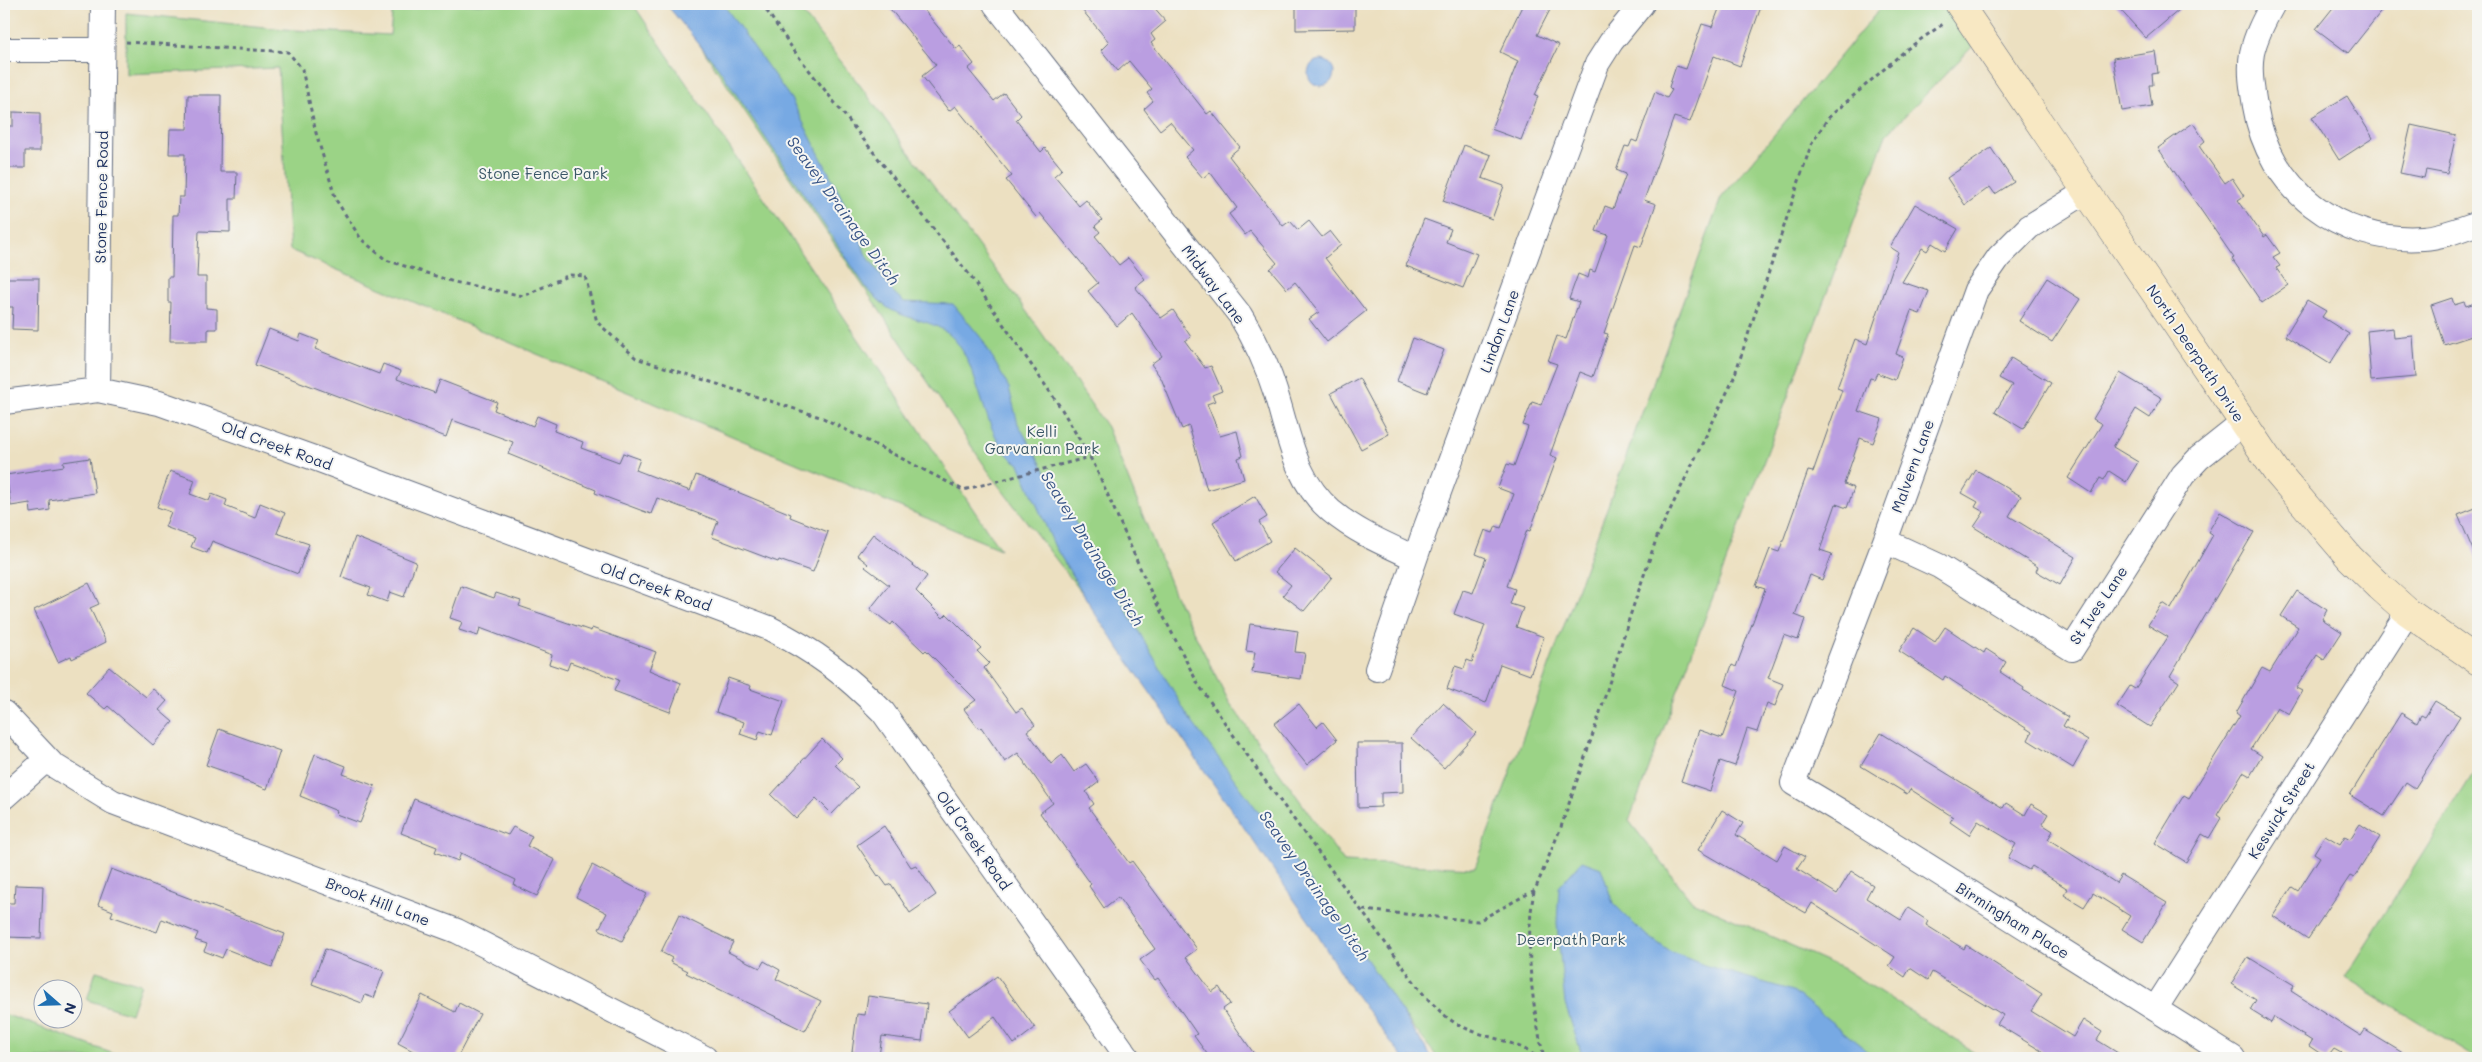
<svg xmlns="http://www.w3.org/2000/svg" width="2482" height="1062" viewBox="0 0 2482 1062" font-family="Mali,sans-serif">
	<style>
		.green { fill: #9bd386; stroke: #5b8172 }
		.water { fill: #77a9e3; stroke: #496ca0 }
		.building { fill: #ba9ee1 }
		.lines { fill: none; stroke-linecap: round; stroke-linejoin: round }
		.street-casing { stroke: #646d81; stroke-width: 26 }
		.secondary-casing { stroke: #646d81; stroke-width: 29 }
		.path { stroke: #646d81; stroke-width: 3; stroke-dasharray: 4 4; stroke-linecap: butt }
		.street { stroke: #fff; stroke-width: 24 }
		.secondary { stroke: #f8e8c3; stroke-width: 28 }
		.labels { text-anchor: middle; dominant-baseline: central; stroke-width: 4; stroke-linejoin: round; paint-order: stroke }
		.park-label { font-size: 15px; fill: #3b5868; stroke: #f6f6f2 }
		.street-label { font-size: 15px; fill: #1b2f5e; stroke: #f6f6f2 }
		.water-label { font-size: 16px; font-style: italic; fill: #375486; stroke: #f6f6f2 }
	</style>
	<rect width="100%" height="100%" fill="#f6f6f2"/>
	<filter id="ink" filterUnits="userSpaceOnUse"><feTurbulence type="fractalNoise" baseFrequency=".02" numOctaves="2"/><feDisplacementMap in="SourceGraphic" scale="10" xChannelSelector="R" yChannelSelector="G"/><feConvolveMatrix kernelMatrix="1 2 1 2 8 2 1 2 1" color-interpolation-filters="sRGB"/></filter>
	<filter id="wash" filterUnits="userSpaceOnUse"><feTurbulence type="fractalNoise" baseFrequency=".0096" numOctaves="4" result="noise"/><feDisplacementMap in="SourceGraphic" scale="20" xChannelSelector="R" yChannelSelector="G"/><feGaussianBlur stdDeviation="1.12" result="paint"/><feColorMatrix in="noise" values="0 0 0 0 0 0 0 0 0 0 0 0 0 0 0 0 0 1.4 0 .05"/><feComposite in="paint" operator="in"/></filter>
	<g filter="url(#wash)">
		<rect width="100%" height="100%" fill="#ece0c1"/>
		<path class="green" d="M393,4H633L1000,549L290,250L278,68L126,74V13L294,30L390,35Z
			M672,4H795L859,84L1032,319L1107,427L1175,595L1229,702L1344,862L1475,868L1721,198L1884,4H1946L1973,46L1886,135L1629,821L1692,901L1844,969L1984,1058H1438L1281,860L1118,639L995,481Z
			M2478,766V1058H2476L2345,977Z
			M96,971L141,984L131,1014L87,1000Z
			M4,1014L125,1058H4Z"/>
		<path class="water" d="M666,4H723L791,99L850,214L860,237L865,253L892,291L904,302L953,304L982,339L1009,388L1018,424L1189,718L1358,946L1432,1058H1403L1346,982L1311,924L1096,615L1055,547L1019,464C985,445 982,376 958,344C939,318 912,323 888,308C881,303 875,296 868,290L718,67Z
			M1308 73a13 13 0 1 1 26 0a13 13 0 1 1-26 0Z
			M1582,861L1601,868L1613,903L1641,931L1669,951L1704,965L1793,991L1876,1058H1583L1565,1004L1557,924L1559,887Z"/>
		<g id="blocks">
			<path class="building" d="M886,4H919L956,49L960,46L974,64L968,69L994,101L1004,93L1021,115L1016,120L1041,152L1045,148L1062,169L1054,176L1079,206L1086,200L1102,220L1095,226L1100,232L1095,236L1119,265L1128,258L1145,279L1135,287L1161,318L1173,310L1191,337L1185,341L1205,368L1211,366L1222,391L1212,395L1215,401L1207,404L1220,436L1237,431L1243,456L1238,458L1244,479L1207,490L1189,426L1182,429L1161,378L1151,364L1162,356L1132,313L1117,326L1088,291L1098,283L1040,213L1036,217L1006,180L1012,176L955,106L949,111L922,76L936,65Z
				M1077,4H1151L1166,21L1151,34L1155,40L1151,43L1207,114L1211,111L1240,147L1229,156L1283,226L1290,221L1298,230L1309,221L1322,237L1330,231L1341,245L1325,258L1366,311L1327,342L1309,319L1319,312L1295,282L1287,289L1270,269L1277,263L1250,231L1245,235L1229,214L1237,208L1210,172L1203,178L1185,157L1193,150L1170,122L1160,130L1144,109L1153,101L1147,93L1152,89L1129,61L1118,71L1101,50L1109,42Z
				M1296,4H1355V29L1296,30Z
				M1523,4H1553L1537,35L1559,45L1535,95L1538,96L1521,140L1491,129L1518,61L1500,52Z
				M1721,4H1762L1740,66L1714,56L1690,122L1674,117L1644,200L1656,204L1641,247L1635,245L1604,333L1608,334L1593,377L1580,372L1550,455L1557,458L1530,531L1527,530L1507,586L1515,589L1510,604L1523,608L1516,627L1544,637L1530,675L1500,664L1486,703L1447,689L1455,666L1464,669L1467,660L1472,662L1485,625L1454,614L1463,590L1473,593L1486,558L1476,554L1485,530L1493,533L1496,526L1501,528L1514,494L1498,488L1507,464L1514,466L1528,427L1523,425L1532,402L1541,405L1557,364L1548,361L1557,336L1566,339L1579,302L1569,299L1578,274L1588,278L1590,270L1595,272L1608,235L1596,231L1605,206L1613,209L1626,174L1616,170L1625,146L1629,147L1632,140L1637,142L1655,92L1667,98L1672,90L1669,87L1676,66L1686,69L1702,24L1712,27Z
				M2115,4H2186L2146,38Z
				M2336,4H2387L2348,53L2316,29Z
				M2155,51L2158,73L2152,74L2153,85H2149L2152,106L2122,111L2113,58Z
				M188,95H221L220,172H237L236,199H230V232L199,231L197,277H206V308L217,309V329H208V341H170L171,302H168V277H172L173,215H178L179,197H184L185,154H169L170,129H187Z
				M2347,96L2373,138L2339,160L2312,117Z
				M13,112L40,113V151H25V168H8V164H4V126H13Z
				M2193,123L2205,141L2199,146L2225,183L2232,178L2244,196L2238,200L2264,237L2267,235L2280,253L2273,257L2280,266L2276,268L2288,285L2262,303L2232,259L2234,258L2158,148Z
				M2411,125L2456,135L2447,174L2426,170L2424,178L2400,173Z
				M1464,145L1491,155L1482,178L1504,186L1492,219L1443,201Z
				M1991,148L2014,182L1995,194L1990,187L1965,205L1947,178Z
				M1915,204L1958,229L1945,251L1932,243L1927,251L1922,248L1902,282L1929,291L1920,314L1911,311L1896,354L1903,357L1895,380L1877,373L1874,379L1870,378L1858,411L1882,419L1873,443L1860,438L1844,484L1854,488L1847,508L1836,504L1820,550L1832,554L1822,580L1810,575L1795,615L1805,619L1798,640L1784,635L1768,678L1783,684L1775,706L1767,703L1757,732L1747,729L1735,766L1720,761L1710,791L1681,781L1699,730L1722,738L1739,691L1725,685L1732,665L1736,667L1765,589L1756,586L1770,549L1779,552L1808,471L1813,472L1842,390L1837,388L1855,339L1867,344L1898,252L1890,247Z
				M1424,219L1451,229L1446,242L1477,254L1463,288L1406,266Z
				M4,278H39L38,330L12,329L13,307H4Z
				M2047,278L2080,299L2052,342L2019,321Z
				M2452,298L2454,305L2464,302L2466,306L2478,302V334L2444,345L2431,305Z
				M2307,300L2326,311L2322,317L2349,334L2330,364L2285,336Z
				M2393,328L2394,338L2413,336L2416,377L2371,381L2367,331Z
				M269,329L299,341L301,334L319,341L315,349L379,374L383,364L401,371L397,379L435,393L440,380L497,402L494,410L533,426L537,416L556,424L554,431L583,442L581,448L619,462L623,453L640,459L636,470L690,491L696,475L791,514L790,517L828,532L813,572L779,560L778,562L712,537L718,521L657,498L651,514L595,493L596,490L508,454L513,442L452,420L446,437L255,365Z
				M1413,338L1444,350L1427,393L1397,381Z
				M2011,358L2051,383L2023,429L1995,412L2012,385L1999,378Z
				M2120,373L2162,398L2150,418L2136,409L2113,447L2138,462L2126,482L2109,471L2104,480L2100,478L2091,493L2068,478L2102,424L2093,419Z
				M1359,378L1389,434L1361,449L1331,393Z
				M90,458L95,493L49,500L50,510L31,513L30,503L11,506L6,475L64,466L63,462Z
				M1976,470L2021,496L2009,516L2076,557L2060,585L2036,571L2038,567L1974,527L1984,512L1975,507L1978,502L1962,493Z
				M170,471L195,480L190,494L209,501L212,494L227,500L225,506L255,518L260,503L285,513L277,533L309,544L298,574L212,541L207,553L191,547L195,538L165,527L171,512L157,507Z
				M1255,496L1267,517L1259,522L1270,541L1236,561L1213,522Z
				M2478,507V562L2458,515Z
				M2220,512L2254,532L2170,676L2179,682L2150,727L2117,706L2130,686L2135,689L2168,637L2148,625L2162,603L2171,609L2213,535L2208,532Z
				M873,534L927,576L916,591L943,618L947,614L981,648L977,651L989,663L984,668L1016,712L1022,708L1035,725L1027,731L1051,764L1062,755L1074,772L1086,764L1099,782L1086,792L1094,804L1089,808L1129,863L1132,861L1197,949L1186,957L1212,992L1219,987L1230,1004L1223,1009L1257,1058H1210L1194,1036L1197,1034L1158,978L1155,980L1140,960L1155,949L1118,897L1104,908L1089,886L1091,884L1040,813L1053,803L1018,753L1005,762L981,727L979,729L964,709L976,700L926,650L924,652L893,622L891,625L870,609L889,585L865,567L868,564L857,555Z
				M355,537L416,562L404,597L390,592L387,602L368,595L371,588L341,577Z
				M1295,548L1332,577L1304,611L1283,595L1291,585L1275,572Z
				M89,583L99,604L90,608L106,642L72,659L71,656L58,662L34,610Z
				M461,586L494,598L496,593L521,601L519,606L591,631L592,628L656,652L649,670L681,683L670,712L614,691L619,680L570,662L567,670L549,664L552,655L480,628L478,636L459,630L462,622L450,618Z
				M2297,591L2327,610L2322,619L2342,632L2324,660L2317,655L2296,688L2302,691L2289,714L2277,707L2251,749L2262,756L2250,776L2243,772L2217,815L2221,818L2209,838L2202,834L2186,862L2155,843L2184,795L2189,798L2240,716L2236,713L2262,668L2270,672L2298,627L2281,616Z
				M1250,624L1298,631L1295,652L1305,653L1301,679L1252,672L1255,652L1246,651Z
				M1945,627L1984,653L1986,649L2006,662L2000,672L2024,688L2023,690L2068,717L2063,726L2088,741L2073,768L2028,740L2032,732L1945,676L1943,680L1899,651L1914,628L1935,642Z
				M109,667L146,697L153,689L167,701L159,710L173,722L153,745L108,706L105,709L86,693Z
				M728,678L751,686L750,689L784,701L772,735L760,731L757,740L740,734L744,722L716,712Z
				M2435,701L2460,716L2415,788L2406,782L2384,816L2350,795L2401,713L2417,723L2421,715L2425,717Z
				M1443,703L1476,733L1444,768L1411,738Z
				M1299,704L1317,727L1323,722L1337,740L1307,765L1274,724Z
				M219,729L280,751L267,789L242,780L243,778L206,765Z
				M1881,733L2003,808L2006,803L2025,815L2031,804L2048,814L2042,824L2053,831L2048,839L2116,883L2121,875L2167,903L2143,942L2122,929L2130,916L2093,893L2084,907L2064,895L2068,889L2032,866L2029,870L2008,858L2016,844L1978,821L1969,835L1950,822L1953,817L1910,789L1907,794L1861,766Z
				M822,739L842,758L835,765L858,787L832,814L816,798L796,819L771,795Z
				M1357,743H1402L1403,792L1381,793V807L1358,808Z
				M315,754L346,766L343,774L375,786L360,823L336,814L337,811L300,796Z
				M414,799L508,835L513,827L532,836L527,846L555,860L537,896L514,885L516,880L461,853L458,861L435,852L437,847L401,833Z
				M1722,810L1743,823L1736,835L1777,860L1785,846L1805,857L1797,869L1837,894L1851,871L1873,885L1866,898L1901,920L1908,908L1928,921L1926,925L1964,949L1966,945L2042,994L2031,1011L2073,1037L2083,1020L2102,1032L2097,1040L2126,1058H2053L1997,1024L2003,1015L1932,972L1928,980L1910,968L1905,977L1889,966L1895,957L1812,903L1806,913L1698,850Z
				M2360,824L2380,837L2354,878L2350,876L2308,939L2273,916L2292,887L2298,891L2320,857L2314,853L2325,835L2340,844L2345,836L2350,839Z
				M884,826L911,867L916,865L936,895L910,913L891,884L887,886L879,875L878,876L857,845Z
				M592,865L647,894L622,941L599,929L607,913L576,897Z
				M111,869L285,934L272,967L226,949L222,958L204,951L207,944L195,940L198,933L162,919L157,932L111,916L113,911L98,905Z
				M15,885L43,886L41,938L4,937V903H14Z
				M679,915L733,942L728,952L760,968L764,961L780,970L776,979L821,1001L805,1031L686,973L688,971L670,962L672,958L661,952Z
				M325,949L384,971L374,998L365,995L362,1003L312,984Z
				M2248,957L2294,985L2291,991L2361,1036L2365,1030L2411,1058H2350L2334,1049L2327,1058L2309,1046L2312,1041L2274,1017L2271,1023L2250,1010L2256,1000L2231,984Z
				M997,976L1035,1028L1014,1044L995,1017L968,1037L949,1011Z
				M422,995L455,1012L459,1003L480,1014L457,1058H426L398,1043Z
				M868,996L927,1004L922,1041L882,1036L879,1056L852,1052L857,1014L865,1015Z"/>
		</g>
	</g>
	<g filter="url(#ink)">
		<use href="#blocks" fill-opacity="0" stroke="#646d81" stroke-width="1"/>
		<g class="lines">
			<defs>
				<path id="street" d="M995,4L1240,315C1254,338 1267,365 1275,391C1289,434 1294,479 1331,511C1356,532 1385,544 1415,558
					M2273,4C2264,20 2256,35 2252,53C2249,70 2252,88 2255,106C2268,188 2339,244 2423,238C2442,237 2461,229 2478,223
					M4,50H102
					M2087,191L2029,227L1999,257L1976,290L1885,541L1793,783L1855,820L2233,1058
					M98,390L103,4
					M4,402L98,390L159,403L314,458L769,628C817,652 845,674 883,712L1128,1058
					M1885,541L1939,566L2072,649L2183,475L2199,458L2243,423
					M1377,669L1426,527L1597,64L1611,42L1642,4
					M4,713L53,765L113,802L457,931L705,1058
					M4,797L47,759
					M2155,1009L2408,612"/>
				<path id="secondary" d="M1959,4L2276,471L2350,558L2380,587L2408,612L2478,661"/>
			</defs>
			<use href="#street" class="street-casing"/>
			<use href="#secondary" class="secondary-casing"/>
			<path class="path" d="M762,4L795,52L968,273L1061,408L1095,466L1149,588L1198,684L1261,775L1424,995C1436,1007 1447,1020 1463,1027C1488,1039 1516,1040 1538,1058
				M126,42L288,52L302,69L316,133L336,200L361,239L386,260L454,282L524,296L569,275L585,276L597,322L636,358L823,418L963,490L1090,457
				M1534,891C1524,946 1532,1004 1544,1058
				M1363,910L1478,921L1535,890L1561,827L1597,722L1630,616L1657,537L1733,380L1811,145L1828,118L1907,49L1943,24"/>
			<use href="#street" class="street"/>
			<use href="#secondary" class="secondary"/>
		</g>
	</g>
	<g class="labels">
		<g class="park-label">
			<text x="543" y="173">Stone Fence Park</text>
			<text x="1042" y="431">Kelli<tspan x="1042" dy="17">Garvanian Park</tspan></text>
			<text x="1571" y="939">Deerpath Park</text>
		</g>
		<g class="street-label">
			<text transform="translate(101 197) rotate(-89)">Stone Fence Road</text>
			<text transform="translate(1214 284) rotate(53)">Midway Lane</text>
			<text transform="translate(1499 331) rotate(-70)">Lindon Lane</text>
			<text transform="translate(2196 353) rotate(56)">North Deerpath Drive</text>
			<text transform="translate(277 445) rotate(20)">Old Creek Road</text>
			<text transform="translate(1912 466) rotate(-70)">Malvern Lane</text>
			<text transform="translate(656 586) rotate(20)">Old Creek Road</text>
			<text transform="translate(2098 605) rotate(-56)">St Ives Lane</text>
			<text transform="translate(2281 810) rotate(-58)">Keswick Street</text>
			<text transform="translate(974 840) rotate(55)">Old Creek Road</text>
			<text transform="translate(378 901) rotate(21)">Brook Hill Lane</text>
			<text transform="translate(2013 920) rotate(32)">Birmingham Place</text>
		</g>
		<g class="water-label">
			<text transform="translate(844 210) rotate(54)">Seavey Drainage Ditch</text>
			<text transform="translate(1093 548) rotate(58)">Seavey Drainage Ditch</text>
			<text transform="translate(1315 885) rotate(55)">Seavey Drainage Ditch</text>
		</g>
	</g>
	<rect width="2482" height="1062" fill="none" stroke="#f6f6f2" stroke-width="20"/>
	<g transform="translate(58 1004) rotate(110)"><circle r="24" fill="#f6f6f2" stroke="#9ea6b7"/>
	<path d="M0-4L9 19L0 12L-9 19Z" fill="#1f6fb2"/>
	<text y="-8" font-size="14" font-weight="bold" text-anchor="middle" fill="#1b2f5e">N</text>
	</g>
</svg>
